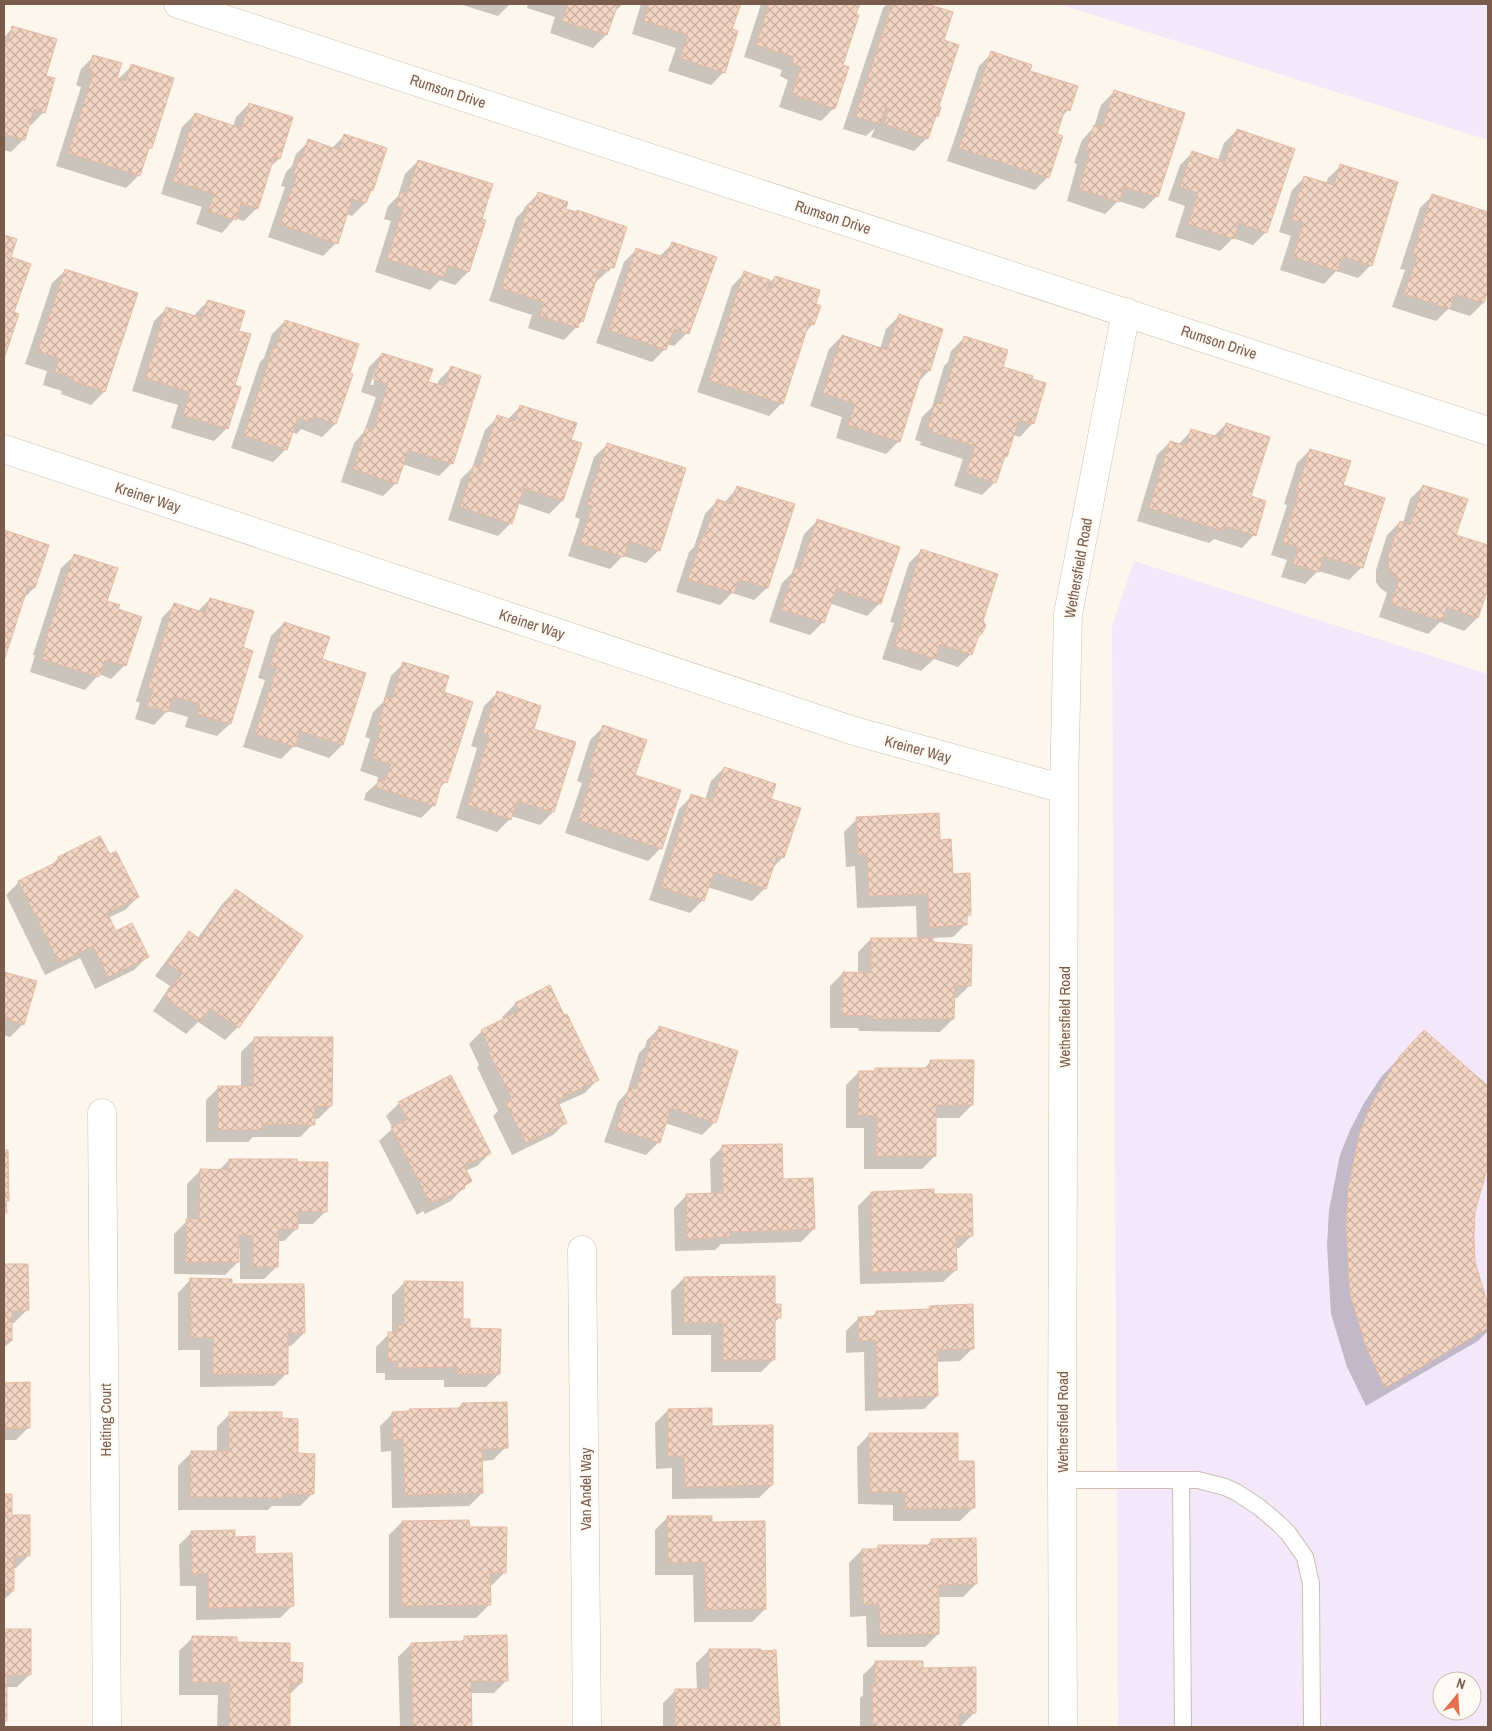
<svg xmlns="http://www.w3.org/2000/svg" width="1492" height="1731" viewBox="0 0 1492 1731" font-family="'Archivo Narrow',sans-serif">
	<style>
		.education { fill: #f3e8fa; fill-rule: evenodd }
		.shadow { fill: #0003; fill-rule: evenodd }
		.building { fill: url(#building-cross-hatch); stroke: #e6bba3 }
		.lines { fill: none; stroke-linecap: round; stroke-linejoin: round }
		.lane-casing { stroke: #d1beb0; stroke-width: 18 }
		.street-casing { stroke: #d1beb0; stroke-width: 29 }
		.lane { stroke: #fff; stroke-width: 16 }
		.street { stroke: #fff; stroke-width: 28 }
		.labels { text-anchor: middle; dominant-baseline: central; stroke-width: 4.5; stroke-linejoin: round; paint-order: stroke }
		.street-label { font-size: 15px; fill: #7a5c4d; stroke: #fffaf3 }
	</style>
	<defs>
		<pattern id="building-cross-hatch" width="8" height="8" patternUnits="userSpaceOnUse" patternTransform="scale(1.25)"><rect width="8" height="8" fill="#f3d5c3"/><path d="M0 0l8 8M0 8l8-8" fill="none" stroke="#cab0a1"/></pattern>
	</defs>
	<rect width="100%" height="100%" fill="#fdf6ec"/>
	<path class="education" d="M1059,4H1488V140Z
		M1134,561L1488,674V1727H1118L1112,627ZM1442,1681H1472V1711H1442Z"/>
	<path class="shadow" d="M459,4H510L498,16Z
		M528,4H623L613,13L606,35L593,48L550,33L555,17L527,8Z
		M641,4H739L731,30L724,72L711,85L668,71L676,48L632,34Z
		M761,4H859L841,66L834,108L821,121L779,107L788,80L780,76L782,70L744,57Z
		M887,4H923L951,13L942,41L937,116L933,120L927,138L914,151L871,137L875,128L866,136L843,129L883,8Z
		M13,28L45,77L44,112L31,125H29L24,139L11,152L4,150V37Z
		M992,53L1029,72L1068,110L1061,118L1055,135L1048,177L1035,190L947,161L979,66Z
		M94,56L118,79L132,66L151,147L147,152L139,175L126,188L56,166L81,87L76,85L81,69Z
		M1114,92L1157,196L1144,209L1118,201L1105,214L1067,201L1077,164L1074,163L1082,140L1094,127L1101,105Z
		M249,104L292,118L279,159L269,168L257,208L244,221L235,218L222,233L196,224L202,207L161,194L182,127L195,114L233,127L236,117Z
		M1237,130L1266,232L1253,245L1233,238L1220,251L1175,237L1185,206L1168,200L1180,165L1193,152L1218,160L1224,143Z
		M344,136L372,190L368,195L365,203L352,216L346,214L336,243L323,256L268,237L285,187L281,186L286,172L292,166L296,154L309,141L331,149Z
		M418,161L480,220L485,221L468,272L455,285L440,280L430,290L375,272L391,221L384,219L388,206L398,196L405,174Z
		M1341,166L1371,265L1358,278L1336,271L1324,284L1280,270L1291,236L1279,232L1292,190L1305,177L1326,184L1328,178Z
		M538,194L565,209L576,213L577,211L612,267L595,283L582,321L564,340L528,328L532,315L489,301L516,218L523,211L525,207Z
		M1433,195L1488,213V286L1483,303L1470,316L1448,309L1436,321L1392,307L1405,270L1400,269L1420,208Z
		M4,236L15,240L10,257L13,313L18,315L4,356Z
		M672,244L687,333L674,346L667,344L665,349L652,362L596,343L624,262L637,249L659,257Z
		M65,271L104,392L91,405L61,394L62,391L43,385L47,371L25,364L52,283Z
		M745,273L767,285L775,277L814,305L813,324L805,333L782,403L769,416L697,392L732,286Z
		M208,301L237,331L234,386L227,428L214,441L171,428L178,405L132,391L154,321L167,308L194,317L195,314Z
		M899,316L929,371L918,382L899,441L886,454L836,438L842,417L810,406L829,349L842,336L880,349L886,329Z
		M285,321L335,424L322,437L301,429L297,434L292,432L286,449L273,462L231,448L260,362L264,358L272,334Z
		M964,338L1001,368L1045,384L1032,424L1020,437L1013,435L995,482L982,495L954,486L963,459L920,445L921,442L915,440L922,417L932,407L944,366L948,362L951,351Z
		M382,354L427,383L437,385L439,380L451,368L452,463L439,476L402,464L396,483L383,496L341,482L354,443L364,432L376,397L361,392L369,367ZM376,368H378L373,385H370Z
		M521,406L570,441L580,444L562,501L549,514L517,503L511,523L498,536L448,520L461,479L472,468L485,430L498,417L507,420Z
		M1226,424L1250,497L1254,535L1242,548L1214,539L1209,543L1137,521L1157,455L1170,442L1178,445L1192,430L1213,437Z
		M607,445L659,550L646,563L623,556L610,569L568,556L580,519L575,517L594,457Z
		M1310,450L1341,486L1362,567L1349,580L1318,571L1305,584L1281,577L1287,560L1271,555L1287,505L1284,504L1297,463Z
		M1423,486L1455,535L1488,547V585L1477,618L1464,631L1440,622L1428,634L1379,617L1387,593L1380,588L1376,582V570L1387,535L1400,522L1403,523L1410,499Z
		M738,487L767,588L754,600L732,593L720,605L676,592L689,552L694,547L705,514L717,501L724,503Z
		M817,521L880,603L867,616L829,603L823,622L810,635L769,622L782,583L792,573L804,534Z
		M4,531L47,545L34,588L22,600L4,657Z
		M922,550L982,621L981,633L976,639L971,654L958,667L934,659L921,671L882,659L894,623L890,622L909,563Z
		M74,556L106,602L117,610L140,617L124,666L111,679L99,674L85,690L30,672L35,655H33L61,568Z
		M210,599L242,648L230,724L217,736L185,727L188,717L167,711L154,725L135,719L140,703L136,701L162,618L174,605L197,612Z
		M284,623L321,660L364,674L342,745L329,758L294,746L281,759L243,747L265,680L258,678L271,636Z
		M404,663L442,693L446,782L438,789L434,805L421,818L364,800L366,793L377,783L378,777L360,771L370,739L365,737L373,712L383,702L391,676Z
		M497,693L532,729L574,743L553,812L540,825L511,816L510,819L497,832L456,818L477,748L471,746L484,706Z
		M603,727L661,848L648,861L565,833L582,783L577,781L590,740Z
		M724,768L770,800L783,857L770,871L765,888L752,901L707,887L703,900L690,913L649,900L679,809L692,796L705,800L711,781Z
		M857,819L939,841L952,875L970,914L966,918V924L953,937L932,938V943L970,985L957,998H953V1019L940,1032L859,1031L858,1028H830V986L843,973H858V952L871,939L917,940L916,906L857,908L855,866L846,867L844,832Z
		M109,856L138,897L125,910L108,918L115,933L147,957L134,970L95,989L80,958L45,975L6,895L19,882L49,867L59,858Z
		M236,890L238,1027L225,1040L198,1022L186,1034L153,1011L170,986L155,976L177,946L189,933L197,939L223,903Z
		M4,973L35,982L23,1024L10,1037L4,1035Z
		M550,987L597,1080L585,1093L558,1105L566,1122L553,1135L512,1155L493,1116L498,1111L477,1067L479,1065L469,1044L482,1031L504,1020L502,1017L515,1004Z
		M660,1027L715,1122L702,1135L665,1123L659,1142L646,1155L604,1142L618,1102L627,1092L639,1053L645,1047L647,1040Z
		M1424,1032L1488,1088V1163L1474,1210V1262L1488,1307V1331L1478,1341L1366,1406L1347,1367L1331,1314L1327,1245L1329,1210L1340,1155L1350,1130L1364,1103L1381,1077Z
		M254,1039L331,1106L318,1119H313V1124L300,1137H253L248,1142H206V1100L219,1087H241V1052Z
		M931,1061L972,1105L959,1118H935V1156L922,1169H864V1128H846V1085L859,1072L872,1073L876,1069L923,1070Z
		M399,1103L490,1153L477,1166L465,1171L470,1181L451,1201L425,1214L423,1211L417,1215L379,1141L393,1128L386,1116Z
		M723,1146L814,1229L801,1242L721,1244L715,1250L675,1251L674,1208L687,1195L711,1194L710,1159Z
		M4,1152H7V1201L5,1203V1213L4,1214Z
		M229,1160L326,1211L313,1224H297V1228L284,1241H278L277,1266L264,1279H240V1248H238V1262L225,1275L174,1274V1234L187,1221V1184L200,1171H218Z
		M871,1193L933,1196L972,1235L959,1248H955L956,1270L943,1282L860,1284L858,1206Z
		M4,1266H27V1310L14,1323H11V1341L4,1348Z
		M684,1278L774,1306L780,1317L774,1323V1359L761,1372H711V1335H672L671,1291Z
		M190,1280L230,1286L304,1333L291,1346H287V1373L274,1386L200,1387V1350H178V1293Z
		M405,1282L462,1320L499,1374L486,1387H444V1380H385V1373H376V1347L389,1334L392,1333V1295Z
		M930,1307L973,1348L960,1361L936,1362L937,1396L924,1409L865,1411L864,1352L846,1353V1331L859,1318L871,1317L877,1312L926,1311Z
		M4,1384H29V1427L16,1440H4Z
		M462,1404L506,1447L493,1460L481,1461L482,1493L469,1506L392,1508L391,1451L381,1452L380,1426L393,1413L407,1412L410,1410L457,1409Z
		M668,1410L711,1427L772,1485L759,1498L672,1499V1468L656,1469L655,1423Z
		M230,1414L281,1420L313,1493L300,1506H272L268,1510H178V1466L191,1453H217V1427Z
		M870,1434L973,1508L960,1521H893V1505L858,1504L857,1447Z
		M4,1495H11V1516L29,1555L16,1568H13V1591L4,1600Z
		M668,1517L711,1523L765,1609L752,1622H694L693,1575H655V1530Z
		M402,1522L505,1572L492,1585H489V1605L476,1618H389V1535Z
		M192,1532L234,1538L254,1555L293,1605L280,1618L196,1620V1586H180L179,1545Z
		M932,1540L976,1584L963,1597H938V1634L925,1647H867L866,1616L850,1617L849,1563L862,1550H875L879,1546H926Z
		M4,1630H30V1674L17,1687H6V1721L4,1723Z
		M192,1638L236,1643L289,1663L301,1683L289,1695V1727H217L218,1695H179V1651Z
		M465,1638L507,1680L494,1693H470L471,1727H400L398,1657L411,1644L459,1643Z
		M709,1650L775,1651L778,1727H663V1703L676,1690H697L696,1663Z
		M876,1662L921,1670L974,1713L961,1726L958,1727H860V1698L863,1695V1675Z"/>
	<path class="building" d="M566,4H618L607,35L562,21L568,4Z
		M649,4H741L732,29L738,31L725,73L680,58L688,35L644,21Z
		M769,4H860L856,14L859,15L843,65L849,67L835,109L792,94L801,67L792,63L794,57L756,45Z
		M892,4H927L953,12L944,40L959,45L939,106L941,107L938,117L936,116L928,139L884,124L889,108L886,107L880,124L855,116Z
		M12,26L57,39L46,76L55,78L45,113L34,109L25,140L4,134V41L8,42Z
		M991,51L1032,65L1030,71L1078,86L1070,111L1065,109L1057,134L1063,136L1049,178L959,148Z
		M93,55L122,63L117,78L126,81L131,64L174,78L152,148H149L140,176L68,153L93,74L88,72Z
		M1114,90L1185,113L1158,197L1124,187L1119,202L1079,189L1090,151L1086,150L1094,125L1102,128Z
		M249,103L293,117L280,159L274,157L258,209L241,203L236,220L208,211L214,194L173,181L195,113L241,128Z
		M1237,129L1295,149L1267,233L1239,223L1234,239L1188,224L1198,193L1180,187L1192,151L1225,162Z
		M344,134L387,148L373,191L371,190L366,203L352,199L338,244L280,224L297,174L294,173L298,158L302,159L308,139L339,150Z
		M418,160L493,184L482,219L486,220L469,272L448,265L444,277L387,259L403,208L396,206L401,192L407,194Z
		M1340,164L1398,182L1372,266L1342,256L1338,271L1293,257L1303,223L1291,219L1304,176L1334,185Z
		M538,192L568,202L566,209L577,212V210L627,227L614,268L610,267L609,271L600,268L583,322L580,321L578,328L540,316L544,302L501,288L529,204L533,205Z
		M1432,194L1488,212V290L1484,303L1455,294L1450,309L1404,294L1417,257L1412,256Z
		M4,235L17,239L11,257L31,264L14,312L19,314L5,356H4Z
		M672,242L717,257L689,334L674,329L666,350L609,330L636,248L666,258Z
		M65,269L138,293L105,392L73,381L74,378L55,372L59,358L38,351Z
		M744,271L770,280L767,290L770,291L775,276L820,290L816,304L821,306L814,325L809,323L783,404L709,380Z
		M208,300L245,311L239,331L251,334L235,385L241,387L228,429L183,415L190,392L145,378L166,307L202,318Z
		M899,314L943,329L930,371L923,369L900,442L848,425L855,404L823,393L842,335L887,350Z
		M285,320L359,344L350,373L353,374L336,424L313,416L311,422L298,417L287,450L244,435L273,348L275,349Z
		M964,336L1008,350L1003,367L1033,376L1032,379L1046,383L1034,424L1019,420L1007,457L1005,456L996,483L966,473L975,446L932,432L933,429L928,427L935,402L941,404L957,351L959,352Z
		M382,353L433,369L428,382L445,386L451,366L481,376L453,464L408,450L397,484L353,469L366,428L373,430L388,384L373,379Z
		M520,405L577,423L571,440L582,443L563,501L524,488L512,524L460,507L474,465L480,467L497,415L515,421Z
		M1226,423L1270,437L1251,496L1266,501L1256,536L1225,526L1223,531L1149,508L1170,441L1186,446L1191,429L1221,438Z
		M607,443L686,468L660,551L629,541L624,557L580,543L592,506L587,504Z
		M1310,449L1351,461L1343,485L1385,498L1363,568L1324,556L1319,572L1293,564L1299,547L1283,542L1299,492L1296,491Z
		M1423,485L1468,499L1456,535L1488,545V589L1478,618L1447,607L1442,621L1391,604L1399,580L1393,575L1389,569L1388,556L1400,521L1410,525Z
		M737,486L795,504L768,588L739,579L734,593L688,579L702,537L704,538L717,499L731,504Z
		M817,519L900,547L881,604L836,589L824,623L781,609L795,568L800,570Z
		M4,530L49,545L35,588L28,586L4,661Z
		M921,549L998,574L983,621L986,625L982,634L979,635L972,655L940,644L935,659L894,646L906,610L903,609Z
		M74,554L118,568L107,601L120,605L118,609L142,617L126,666L105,660L99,677L42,659L47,642H45Z
		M210,598L254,611L243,647L253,651L231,724L197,714L200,704L173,696L168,712L147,706L153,690L148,688L174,603L205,613Z
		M284,622L330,637L322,659L366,673L343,745L300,731L295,747L255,734L277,667L270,665Z
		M403,662L449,676L444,692L473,702L447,783L442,781L435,806L376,787L379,779L385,781L391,764L372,758L382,726L378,725L386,697L392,699Z
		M497,691L541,706L534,729L576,742L554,812L517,801L511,820L468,805L489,735L483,733Z
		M603,725L647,740L635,775L681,790L662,849L578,820L594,770L589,768Z
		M724,767L776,784L771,799L801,808L784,858L777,856L766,889L714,872L704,901L661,887L691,794L712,801Z
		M939,813L940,840L951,839L953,874L970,873L971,915H967V925L930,927L928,894L869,896L867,854H858L856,817Z
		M100,836L110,854L116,851L139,897L107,913L116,931L132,923L149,957L108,977L93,946L59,963L18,881L59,861L58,857Z
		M236,889L303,936L239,1028L210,1008L200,1022L165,997L182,973L167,963L189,931L200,939Z
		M871,938H933V942L972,945L971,986L955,985L954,1019H871V1016L842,1015L843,972L871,973Z
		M4,972L37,981L24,1025L4,1018Z
		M550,985L564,1015L567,1014L599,1080L557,1100L567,1123L526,1143L505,1102L512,1099L489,1053L491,1051L481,1030L519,1011L515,1003Z
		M659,1026L738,1051L716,1123L671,1108L660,1143L616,1129L630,1087L636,1089L652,1039L656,1040Z
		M1424,1030L1488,1086V1166L1475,1211L1474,1235L1475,1262L1488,1305V1328L1385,1388L1366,1347L1350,1294L1346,1225L1348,1190L1359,1135L1369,1109L1383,1083L1400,1056Z
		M254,1037H333L332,1106H315V1125L262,1124V1130H218V1086H253Z
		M930,1060H974L973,1105H936V1156H876L877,1116L858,1115L859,1071H875V1068H930Z
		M451,1075L491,1153L464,1166L472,1181L464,1186L465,1188L438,1202L436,1199L430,1203L391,1127L408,1119L398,1102Z
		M782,1144L783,1179L813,1178L815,1229L730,1232V1237L687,1239L686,1194L723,1193L722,1145Z
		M4,1150H8L9,1201H6L7,1213H4Z
		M229,1159H297L298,1162H328L327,1212L298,1211V1229H279L278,1267H253V1236L239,1235V1262H186V1219H199L200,1169L229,1170Z
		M934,1189V1194H972L973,1236H956L957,1270L872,1272L871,1192Z
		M4,1264H28L29,1310L12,1311V1341H4Z
		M775,1276V1304H781V1318H775V1360H723V1323H684V1277Z
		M190,1278L232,1279V1284H304L305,1333H288V1374H213V1337L191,1338Z
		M404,1281L463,1282V1319H470V1328L501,1329L500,1374H457V1367L398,1368V1361H388V1332H398V1325H404Z
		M973,1304L974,1349L937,1350L938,1396L878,1398L876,1340L859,1341L858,1317L876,1316V1311L930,1309L929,1306Z
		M30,1382V1428H4V1383Z
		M507,1402L508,1448L482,1449L483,1493L405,1495L403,1439L393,1440L392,1412L410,1411L409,1409L461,1408L462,1403Z
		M712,1408V1426L773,1425V1485L685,1487L684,1456H668V1409Z
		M229,1412H282V1418L298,1419V1453L315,1454L314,1494H282V1498L190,1497L191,1451H229Z
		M869,1433H958V1461H974L975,1508L905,1509V1492H870Z
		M4,1494H12V1515H30V1556H14V1591H4Z
		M667,1516H712V1522L765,1521L766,1609L706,1610L705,1562L668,1563Z
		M469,1520L470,1527H507L506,1573H490L491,1605L402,1606V1521Z
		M235,1530V1537L255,1536V1554L292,1553L294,1606L209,1608L208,1573L192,1574L191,1531Z
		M976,1538L977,1584L939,1585V1634L880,1635L879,1604H863L862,1549H878V1545H932L931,1539Z
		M4,1629H31V1675H7V1721H4Z
		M507,1635L508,1681H471L472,1727H413L411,1643L464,1641V1636Z
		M192,1636L237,1637V1642L290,1643V1662L303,1663L302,1683H290V1727H229L230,1683L192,1682Z
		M709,1649H761V1651L776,1650L780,1727H675V1689H709Z
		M875,1661H923V1668L976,1667V1713L959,1714V1727H873L872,1684H875Z"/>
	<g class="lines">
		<defs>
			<path id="lane" d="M1062,1480H1198L1225,1487L1236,1492L1259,1507L1278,1523L1288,1533L1305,1557L1311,1584L1312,1727
				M1181,1480L1183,1727"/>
			<path id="street" d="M178,4L1488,431
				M4,449L851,730L1064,789
				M102,1113L107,1727
				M582,1250L587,1727
				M1063,1727L1062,1480L1064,789L1068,614L1126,312"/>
		</defs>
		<use href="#lane" class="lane-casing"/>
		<use href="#street" class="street-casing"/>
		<use href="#lane" class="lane"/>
		<use href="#street" class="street"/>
	</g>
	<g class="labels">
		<g class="street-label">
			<text transform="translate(448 91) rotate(18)">Rumson Drive</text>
			<text transform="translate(833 217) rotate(18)">Rumson Drive</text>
			<text transform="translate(1219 342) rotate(18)">Rumson Drive</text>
			<text transform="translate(148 497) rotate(18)">Kreiner Way</text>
			<text transform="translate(1078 568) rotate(-80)">Wethersfield Road</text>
			<text transform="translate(532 624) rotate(18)">Kreiner Way</text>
			<text transform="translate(918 749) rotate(15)">Kreiner Way</text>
			<text transform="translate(1064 1017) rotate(-90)">Wethersfield Road</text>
			<text transform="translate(105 1420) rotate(-90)">Heiting Court</text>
			<text transform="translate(1062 1422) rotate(-90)">Wethersfield Road</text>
			<text transform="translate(585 1489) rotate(-90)">Van Andel Way</text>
		</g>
	</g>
	<rect width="1492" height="1731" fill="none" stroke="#7a5c4d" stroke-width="10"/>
	<g transform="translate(1457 1696) rotate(18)"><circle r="24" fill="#fffaf3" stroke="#cabbb1"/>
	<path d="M0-4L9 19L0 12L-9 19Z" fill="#e76f51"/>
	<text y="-8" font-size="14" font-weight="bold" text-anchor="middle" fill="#7a5c4d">N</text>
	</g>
</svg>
